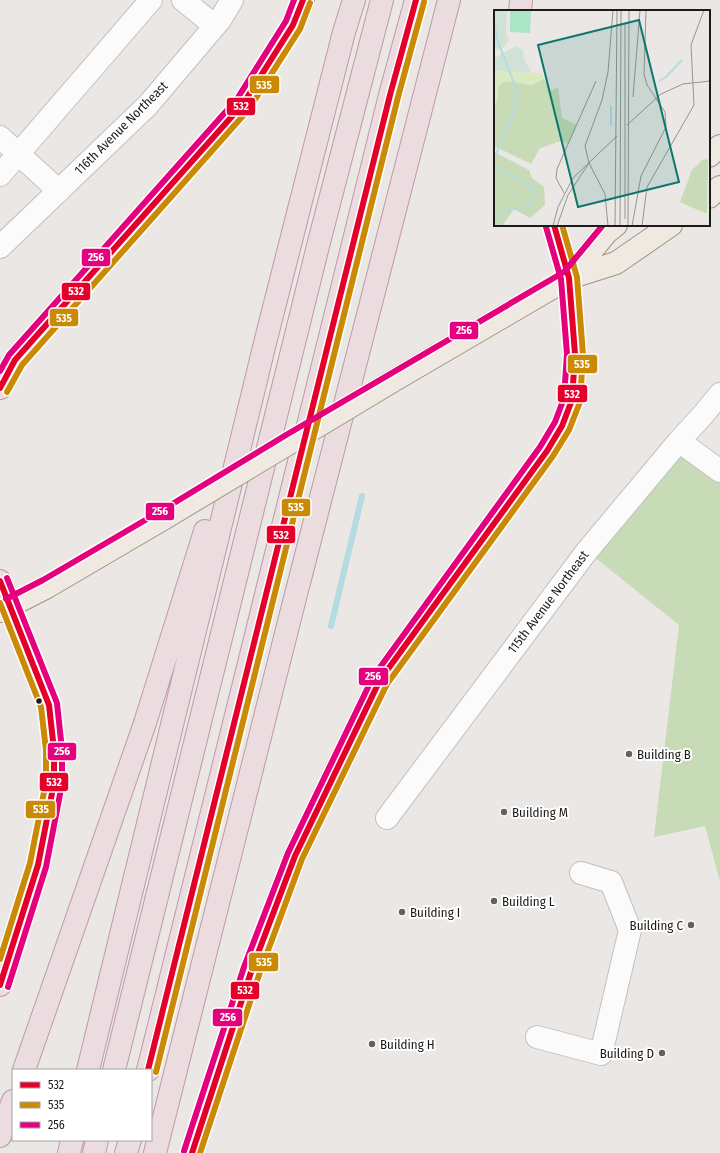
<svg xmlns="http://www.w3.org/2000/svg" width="720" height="1153" viewBox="0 0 720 1153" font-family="'Fira Sans Condensed',sans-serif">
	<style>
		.forest { fill: #c6dbb6 }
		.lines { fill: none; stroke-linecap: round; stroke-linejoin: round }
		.stream { stroke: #b3dbe1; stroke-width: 6 }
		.minor-casing { stroke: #c2c1c0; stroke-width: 24 }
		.major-casing { stroke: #a09381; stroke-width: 24 }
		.highway-casing { stroke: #c199a8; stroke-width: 24 }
		.minor { stroke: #fcfbfb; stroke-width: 22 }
		.major { stroke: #f0e9e2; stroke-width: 22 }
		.highway { stroke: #eadcdf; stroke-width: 22 }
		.major-bridge-casing { stroke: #a09381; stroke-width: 24; stroke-linecap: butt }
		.major-bridge { stroke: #f0e9e2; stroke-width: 22 }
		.bus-1-casing { stroke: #fff; stroke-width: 9 }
		.bus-2-casing { stroke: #fff; stroke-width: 9 }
		.bus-3-casing { stroke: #fff; stroke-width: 9 }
		.bus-1 { stroke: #e4002b; stroke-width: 6 }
		.bus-2 { stroke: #cb8a05; stroke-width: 6 }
		.bus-3 { stroke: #e5007d; stroke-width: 6 }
		.bus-dot { fill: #1b1b1b; stroke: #fff; stroke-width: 1.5 }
		.poi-dot { fill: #636261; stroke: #fff; stroke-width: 1.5 }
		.labels { text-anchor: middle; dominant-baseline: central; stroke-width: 4; stroke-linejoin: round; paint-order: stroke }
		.street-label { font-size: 13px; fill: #1b1b1b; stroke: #fff }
		.poi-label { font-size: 13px; fill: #1b1b1b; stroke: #fff; text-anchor: start }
		.inset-river { fill: none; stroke: #b3dbe1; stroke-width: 2 }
		.inset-road { fill: none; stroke: #979594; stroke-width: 1 }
		.view { fill: #0f766e; fill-opacity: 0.15; stroke: #0f766e; stroke-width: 2 }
		.inset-edge { fill: none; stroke: #1b1b1b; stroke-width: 2 }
		.line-badge { stroke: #fff; stroke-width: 1.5 }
		.badge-label { font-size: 11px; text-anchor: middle; font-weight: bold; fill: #fff }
	</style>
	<rect width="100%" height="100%" fill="#eae7e4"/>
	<path class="forest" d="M679,441L720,471V881L705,826L654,837L679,625L587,551Z"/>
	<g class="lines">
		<path class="stream" d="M331,626L362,496"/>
		<defs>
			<path id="minor" d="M183,0L215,26
				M0,137L59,191
				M0,175L151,0
				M0,247L148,105L220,20L232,0
				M679,441L720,471
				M387,818L587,551L679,441L702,416L720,394
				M537,1037L601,1054L630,930L611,882L581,873"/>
			<path id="major" d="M709,156L720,146
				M709,197L720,187
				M569,278L607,232L616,225
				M391,382L569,278L616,263L671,225
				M0,611L47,587L163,519"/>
			<path id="highway" d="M520,11L521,0
				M0,388L15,360L243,104L293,25L303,0
				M0,581L49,705L54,750V783L48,818L38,865L0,985
				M24,1070L145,723L205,531
				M88,1070L266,339L344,32L354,0
				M114,1070L319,242L382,0
				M148,1070L390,95L416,0
				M0,1136L13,1101
				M69,1153L72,1140
				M94,1153L97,1140
				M126,1153L130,1140
				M155,1153L293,606L449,0
				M192,1153L252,969L295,856L380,680L547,451L562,426L572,400L575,354L569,278L554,225"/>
		</defs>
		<use href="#minor" class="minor-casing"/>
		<use href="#major" class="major-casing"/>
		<use href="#highway" class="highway-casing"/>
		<use href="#minor" class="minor"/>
		<use href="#major" class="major"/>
		<use href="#highway" class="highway"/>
		<defs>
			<path id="major-bridge" d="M163,519L391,382"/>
		</defs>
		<use href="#major-bridge" class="major-bridge-casing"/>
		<use href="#major-bridge" class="major-bridge"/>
		<defs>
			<path id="bus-1" d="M0,388L15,360L243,104L293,25L303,0
				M0,581L49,705L54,750V783L38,865L0,985
				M148,1070L390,95L416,0
				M192,1153L252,969L295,856L380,680L547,451L562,426L572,400L575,354L569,278L554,225"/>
			<path id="bus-2" d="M7,392L22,365L249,109L300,29L310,3
				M0,603L41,707L46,750V782L30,863L0,959
				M156,1072L398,97L424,2
				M200,1153L260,972L302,859L387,684L553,456L569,430L580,402L583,355L577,277L562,225"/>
			<path id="bus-3" d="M0,371L9,355L237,99L286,21L294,0
				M7,578L57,703L62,750V784L46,867L8,987
				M6,599L43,580L159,512L286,435L564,272L603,225
				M184,1151L244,967L288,853L373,677L540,447L555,422L564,398L567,354L561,279L546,227"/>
		</defs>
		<use href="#bus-1" class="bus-1-casing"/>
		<use href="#bus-2" class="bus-2-casing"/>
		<use href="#bus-3" class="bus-3-casing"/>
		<use href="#bus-1" class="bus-1"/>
		<use href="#bus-2" class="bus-2"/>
		<use href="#bus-3" class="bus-3"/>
	</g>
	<circle class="bus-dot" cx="39" cy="701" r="3.5"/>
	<g class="poi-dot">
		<circle cx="629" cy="754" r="4"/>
		<circle cx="504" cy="812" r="4"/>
		<circle cx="494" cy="901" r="4"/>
		<circle cx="402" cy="912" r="4"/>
		<circle cx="691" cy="925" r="4"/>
		<circle cx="372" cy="1044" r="4"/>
		<circle cx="662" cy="1053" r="4"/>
	</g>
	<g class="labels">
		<g class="street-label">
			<text transform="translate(121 128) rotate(-45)">116th Avenue Northeast</text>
			<text transform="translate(548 602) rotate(-53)">115th Avenue Northeast</text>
		</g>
		<g class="poi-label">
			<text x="637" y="754">Building B</text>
			<text x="512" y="812">Building M</text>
			<text x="502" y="901">Building L</text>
			<text x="410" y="912">Building I</text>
			<text x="683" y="925" text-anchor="end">Building C</text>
			<text x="380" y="1044">Building H</text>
			<text x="654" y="1053" text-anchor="end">Building D</text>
		</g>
	</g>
	<g transform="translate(494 10)">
		<rect width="216" height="216" fill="#eae7e4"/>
		<path d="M0,62L47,63L50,69L38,75L12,71L4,76V87L0,99Z" fill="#daeabf"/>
		<path d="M50,69L57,81L64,77L68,108L83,115L74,134L67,131L46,138L37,154L0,136V99L4,87V76L12,71L38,75ZM0,142L35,160L38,168L50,177L51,195L36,208L20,199L8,216H0ZM214,149L213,204L186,192L198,160L208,150Z" fill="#c6dbb6"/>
		<path d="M0,0H13L12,23L15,30L10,37L3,40L0,39ZM22,36L29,40L31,52L37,60L35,63L0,61V48Z" fill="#d0e2d6"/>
		<path d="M16,0H37L36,23L16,22Z" fill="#aae5c8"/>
		<path class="inset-river" d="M0,12L4,32L23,80L20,102L0,149M165,71L172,67L188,50M117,96V115M0,154L3,159L28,170L40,181L39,193L33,197L12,200L0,208"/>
		<path class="inset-road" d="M139,87L146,0M133,115L167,84L189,74L216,71M70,183L62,168L63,159L102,71M131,209V13M59,216L64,197L79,168L123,126M63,216L74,185L95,153M114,216L111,184L95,153L91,136L108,90L114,62L119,0M121,216L123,0M126,216L127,0M134,216L135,0M138,216L147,166L172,117L171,102L153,75L150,64L152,0M148,216L153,177L200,95L197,35L210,0"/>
		<path class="view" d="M145,10L185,172L84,197L44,35Z"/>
		<rect width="216" height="216" class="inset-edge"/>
	</g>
	<g class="line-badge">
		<rect x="249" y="75" width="31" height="19" rx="4" fill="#cb8a05"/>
		<rect x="226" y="97" width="30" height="19" rx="4" fill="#e4002b"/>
		<rect x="81" y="248" width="30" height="19" rx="4" fill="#e5007d"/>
		<rect x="61" y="282" width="30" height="19" rx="4" fill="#e4002b"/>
		<rect x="49" y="308" width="30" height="19" rx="4" fill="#cb8a05"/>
		<rect x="449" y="321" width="30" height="19" rx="4" fill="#e5007d"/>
		<rect x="567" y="354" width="31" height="20" rx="4" fill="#cb8a05"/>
		<rect x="557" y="384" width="31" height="19" rx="4" fill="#e4002b"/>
		<rect x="281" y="498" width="30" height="19" rx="4" fill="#cb8a05"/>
		<rect x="145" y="502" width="30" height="19" rx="4" fill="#e5007d"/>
		<rect x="266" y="525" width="30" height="19" rx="4" fill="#e4002b"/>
		<rect x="358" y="667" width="31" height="19" rx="4" fill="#e5007d"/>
		<rect x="47" y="742" width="30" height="19" rx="4" fill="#e5007d"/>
		<rect x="39" y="772" width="30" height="20" rx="4" fill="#e4002b"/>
		<rect x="25" y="800" width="31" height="19" rx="4" fill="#cb8a05"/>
		<rect x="248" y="952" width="31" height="20" rx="4" fill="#cb8a05"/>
		<rect x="230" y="981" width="30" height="19" rx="4" fill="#e4002b"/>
		<rect x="212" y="1008" width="31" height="19" rx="4" fill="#e5007d"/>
	</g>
	<g class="badge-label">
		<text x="264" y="89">535</text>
		<text x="241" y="110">532</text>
		<text x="96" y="261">256</text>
		<text x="76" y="295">532</text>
		<text x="64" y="322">535</text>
		<text x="464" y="334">256</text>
		<text x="582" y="368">535</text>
		<text x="572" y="398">532</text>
		<text x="296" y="511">535</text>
		<text x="160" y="515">256</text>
		<text x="281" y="539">532</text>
		<text x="373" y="680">256</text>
		<text x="62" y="755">256</text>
		<text x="54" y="786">532</text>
		<text x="41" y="813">535</text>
		<text x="264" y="966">535</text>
		<text x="245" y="994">532</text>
		<text x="228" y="1021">256</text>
	</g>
	<rect x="12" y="1069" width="140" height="72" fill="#ffffff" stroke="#a4a4a4"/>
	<rect x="20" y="1082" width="20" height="6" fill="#e4002b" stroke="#a4a4a4"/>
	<text x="48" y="1089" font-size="12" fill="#1b1b1b">532</text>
	<rect x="20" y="1102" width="20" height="6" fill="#cb8a05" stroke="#a4a4a4"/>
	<text x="48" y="1109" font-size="12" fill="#1b1b1b">535</text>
	<rect x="20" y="1122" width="20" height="6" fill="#e5007d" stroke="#a4a4a4"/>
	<text x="48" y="1129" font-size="12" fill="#1b1b1b">256</text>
</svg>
